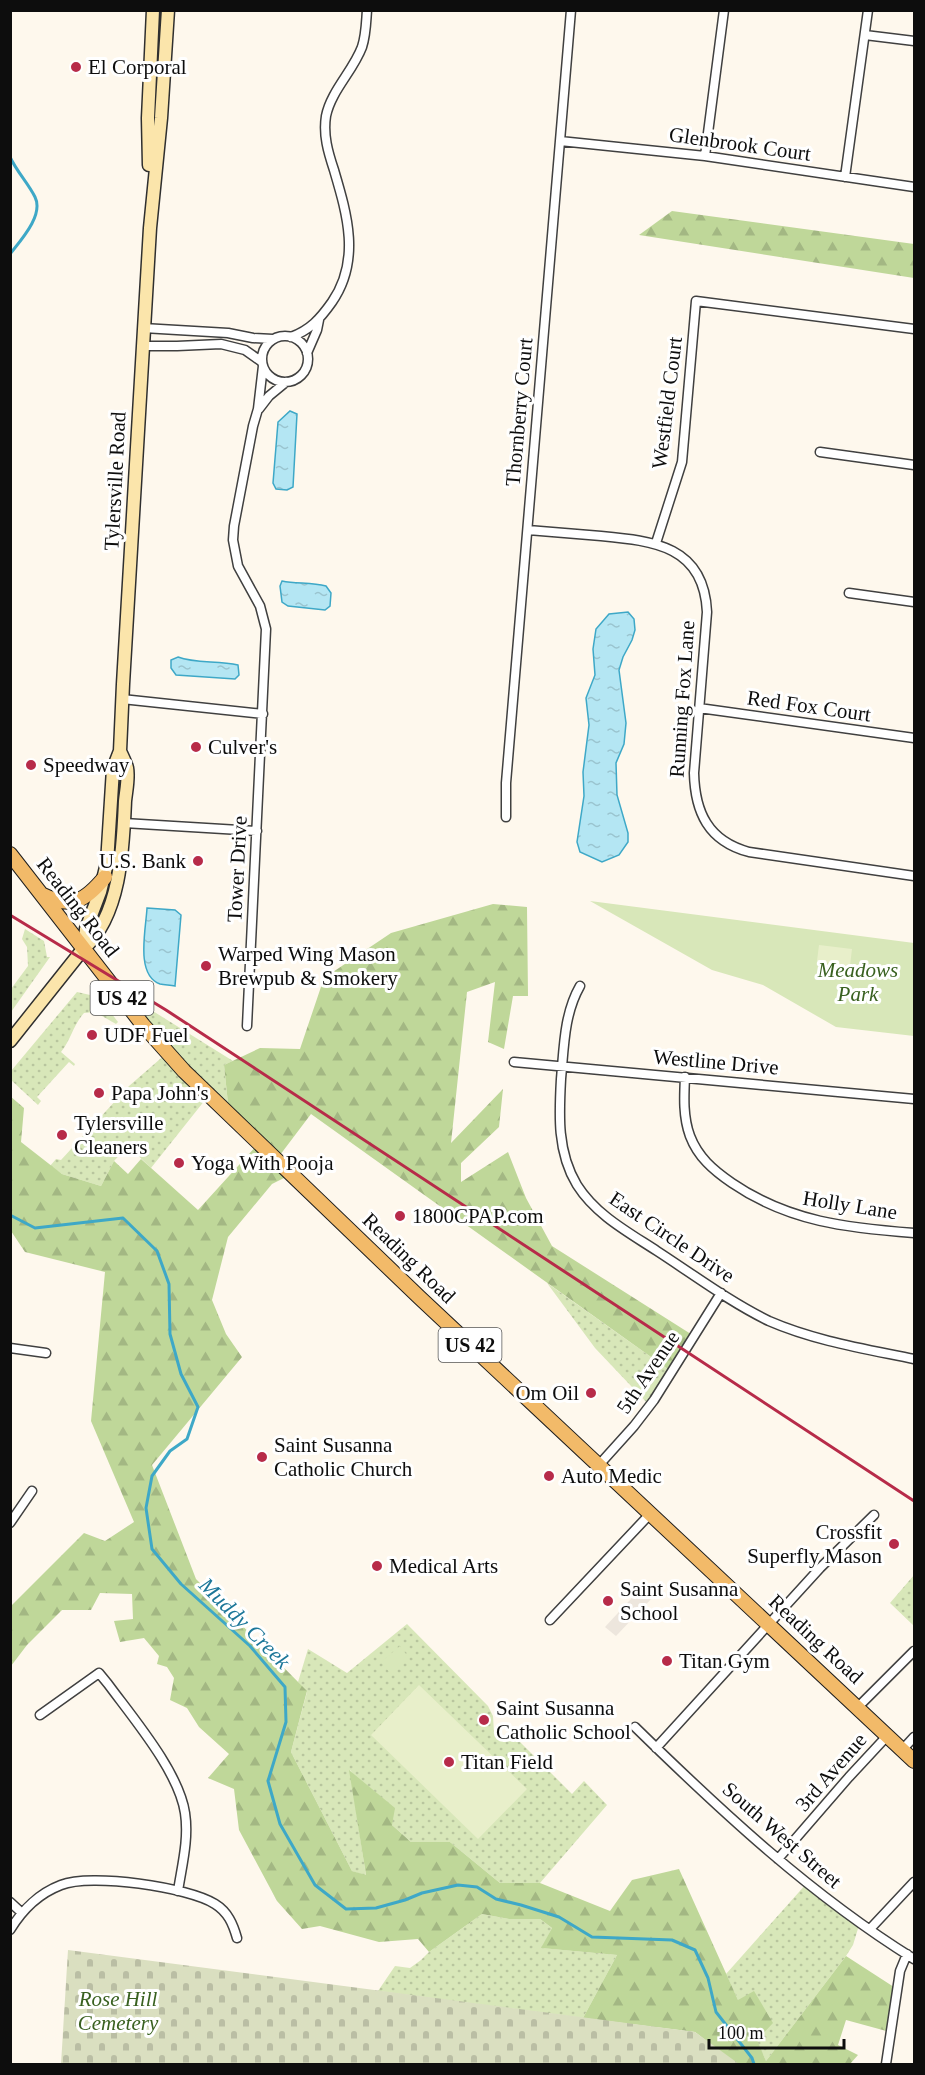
<svg xmlns="http://www.w3.org/2000/svg" width="925" height="2075" viewBox="0 0 925 2075" font-family="Georgia,serif">
	<style>
		.grass { fill: url(#grass-dots) }
		.forest { fill: url(#forest-firs) }
		.cemetery { fill: url(#cemetery-stones) }
		.park { fill: #d8e7b9 }
		.pitch { fill: #e8efca }
		.plaza { fill: #ede6dd }
		.water { fill: url(#water-ripples); stroke: #3ea8c7; stroke-width: 1.5 }
		.lines { fill: none; stroke-linecap: round; stroke-linejoin: round }
		.stream { stroke: #3ea8c7; stroke-width: 3 }
		.minor-casing { stroke: #404040; stroke-width: 11 }
		.secondary-casing { stroke: #2f2f2f; stroke-width: 15 }
		.primary-casing { stroke: #1e1e1e; stroke-width: 16 }
		.minor { stroke: #fff; stroke-width: 8 }
		.secondary { stroke: #fbe5ab; stroke-width: 12 }
		.primary { stroke: #f2ba69; stroke-width: 14 }
		.rail { stroke: #b72b49; stroke-width: 3 }
		.poi-dot { fill: #b72b49; stroke: #fff; stroke-width: 2 }
		.labels { text-anchor: middle; dominant-baseline: central; stroke-width: 6; stroke-linejoin: round; paint-order: stroke }
		.shield { fill: #fff; stroke: #565656; stroke-width: 1.5 }
		.shield-label { font-size: 20px; font-weight: bold; fill: #0d0d0d }
		.poi-label { font-size: 21px; fill: #0d0d0d; stroke: #fff; text-anchor: start }
		.street-label { font-size: 21px; fill: #0d0d0d; stroke: #fff }
		.park-label { font-size: 21px; font-style: italic; fill: #396120; stroke: #fff }
		.water-label { font-size: 22px; font-style: italic; fill: #1c7799; stroke: #fff }
	</style>
	<defs>
		<pattern id="grass-dots" width="8" height="8" patternUnits="userSpaceOnUse" patternTransform="scale(1.5)"><rect width="8" height="8" fill="#d8e7b9"/><path d="M2 2h.1M6 6h.1" fill="none" stroke="#b8c59e" stroke-width="1.8" stroke-linecap="round"/></pattern>
		<pattern id="forest-firs" width="22" height="20" patternUnits="userSpaceOnUse" patternTransform="scale(1.5)"><rect width="22" height="20" fill="#bfd799"/><path d="M5 1l3.5 6h-7zM16 11l3.5 6h-7z" fill="#a3b783"/></pattern>
		<pattern id="cemetery-stones" width="16" height="16" patternUnits="userSpaceOnUse" patternTransform="scale(1.5)"><rect width="16" height="16" fill="#dadfc0"/><path d="M2 7V4a2 2 0 0 1 4 0v3zM10 15v-3a2 2 0 0 1 4 0v3z" fill="#babea4"/></pattern>
		<pattern id="water-ripples" width="26" height="14" patternUnits="userSpaceOnUse" patternTransform="scale(1.5)"><rect width="26" height="14" fill="#b4e6f3"/><path d="M2 4q2-2 4 0t4 0M15 11q2-2 4 0t4 0" fill="none" stroke="#9ac4cf"/></pattern>
	</defs>
	<rect width="100%" height="100%" fill="#fef8ed"/>
	<path class="grass" d="M25,929L44,941L47,957H50L11,1012V989L28,966L27,947L22,939Z
		M77,992L99,997L118,1022L116,1024L95,1012L84,1013C73,1025 71,1040 61,1052L75,1064L74,1066L69,1062L37,1097L41,1101L38,1105L11,1080V1071Z
		M148,1008L233,1061L224,1065L229,1113L209,1095L151,1168L128,1146L114,1161L101,1186L62,1174L50,1166L56,1159L61,1160L129,1086L167,1053L133,1012Z
		M547,1283L672,1372L650,1406L595,1348Z
		M914,1575V1626L890,1603Z
		M407,1624L488,1706L493,1716L494,1733L504,1742L517,1739L572,1794L584,1781L607,1805L540,1883H500L450,1842H411L392,1825L350,1770L366,1876L352,1871L291,1752L307,1692L298,1682L308,1649L347,1673Z
		M807,1883L860,1922L853,1945L846,1956L766,2061L726,1974Z
		M482,1914L509,1919H540L552,1928L542,1948L617,1955L583,2018L378,1991L395,1966L410,1968L421,1960L429,1952Z"/>
	<path class="forest" d="M672,211L914,244V278L639,235Z
		M493,904L527,907L528,996H513L504,1049L488,1042L495,982L467,992L451,1143L503,1089L499,1127L461,1163V1182L508,1152L526,1198L552,1246L694,1336L672,1372L311,1114L277,1159L292,1174L272,1184L228,1237L212,1300L226,1334L242,1357L152,1465L196,1579L307,1691L291,1752L352,1871L366,1875L349,1770L395,1808L392,1825L411,1842H450L500,1883H540L610,1911L632,1880L679,1869L738,2000L754,1991L773,2023L757,2040L766,2061L846,1956L897,1989L890,2032L846,2020L838,2045L858,2055L850,2064H736L695,2032L583,2018L617,1955L541,1948L552,1928L540,1919H509L482,1914L429,1952L418,1939L379,1942L320,1926L302,1929L277,1901L239,1830L234,1789L208,1778L229,1754L199,1727L187,1708L170,1700L174,1678L167,1667L157,1664L159,1656L144,1638L120,1642L114,1621L133,1619L132,1594L100,1593L91,1610H62L27,1645L11,1666V1606L84,1533L105,1541L134,1522L91,1421L105,1272L25,1252L11,1231L10,1096L24,1108L21,1142L62,1174L101,1186L114,1161L128,1174L141,1159L198,1210L259,1143L229,1113L224,1065L260,1048L300,1049L324,978L391,933Z"/>
	<path class="cemetery" d="M68,1950L695,2032L739,2064H61Z"/>
	<path class="park" d="M590,901L914,943V1036L836,1027L763,985L712,970Z
		M400,1646L409,1658L391,1674L381,1662Z"/>
	<path class="pitch" d="M819,945L852,949L850,966L817,961Z
		M419,1685L527,1789L478,1839L371,1735Z"/>
	<path class="plaza" d="M642,1587L653,1597L616,1636L605,1627Z"/>
	<path class="water" d="M290,411L297,414L293,487L287,490L276,489L273,483L278,422Z
		M282,581C297,584 311,582 326,586L331,593L330,606L325,610L288,606L282,602L280,586Z
		M628,612L634,619L635,630L632,640L623,657L619,670L626,723L624,744L616,763L617,795L628,833V842L619,855L602,862L580,852L577,842L584,796L583,772L589,725L586,698L595,675L593,649L596,629L609,614Z
		M178,657C196,664 218,660 238,665L239,675L235,679L176,675L171,668V660Z
		M147,908L175,910L181,915L175,986C170,985 165,985 160,984C135,975 146,929 147,908Z"/>
	<g class="lines">
		<path class="stream" d="M10,157C17,172 28,183 35,197C44,215 21,240 10,254
			M10,1215L35,1228L123,1218L157,1251L169,1284L170,1334L181,1374L198,1407L187,1439L170,1451L152,1476L146,1508L152,1549L181,1584L250,1646L285,1687L286,1722L268,1781L280,1824L315,1885L346,1909L376,1908L405,1900L422,1893L458,1885L477,1887L496,1899L521,1905L559,1917L592,1937L672,1940L695,1950L708,1978L716,2012L752,2058L754,2064"/>
		<defs>
			<path id="minor" d="M865,35L914,41
				M560,141L705,156L914,187
				M705,156L724,10
				M845,177L868,10
				M143,328L228,333L253,338L273,339
				M262 359a23 23 0 1 1 46 0a23 23 0 1 1-46 0Z
				M291,337C310,330 320,319 332,302C361,260 347,214 334,170C328,152 323,135 326,116C331,91 353,71 362,47C366,35 366,23 367,10
				M142,346H177L221,344L245,350L262,362
				M307,353L317,330L319,320
				M259,409L269,396L286,382
				M820,452L914,465
				M528,530C552,532 577,534 601,536C654,541 704,546 707,612L694,773C695,812 708,841 749,852L914,876
				M656,543L682,462L696,301L914,329
				M849,593L914,602
				M122,699L263,714
				M699,708L914,738
				M506,817V783L571,10
				M124,823L257,831
				M580,986C564,1014 564,1047 561,1079C559,1115 557,1152 577,1185C596,1215 628,1232 657,1251C694,1275 730,1302 769,1321C815,1341 866,1349 914,1359
				M247,1026L266,629L260,606L238,566L233,540L234,526L253,426L258,409L263,366
				M514,1062L914,1099
				M685,1077C684,1097 683,1117 690,1136C698,1157 713,1170 732,1183C789,1222 848,1228 914,1233
				M10,1348L46,1353
				M598,1466L634,1426L654,1400L721,1293
				M10,1523L32,1491
				M550,1620L650,1514
				M858,1707L914,1651
				M40,1715L99,1673L108,1684C133,1718 179,1772 185,1813C189,1839 182,1865 178,1891
				M635,1727C722,1812 811,1895 914,1959
				M656,1748L820,1568L874,1515
				M903,1749L914,1737
				M778,1859L849,1777L888,1735
				M10,1902L22,1913
				M870,1929L914,1882
				M10,1930C22,1910 40,1893 61,1885C91,1873 188,1887 215,1904C228,1912 233,1924 237,1938
				M886,2064L900,1971L907,1954"/>
			<path id="secondary" d="M149,165L148,118L153,10
				M84,948L86,929L100,892L107,863L113,769L120,751L123,684L150,228L161,118L168,10
				M10,1041L84,948C121,915 123,847 125,801C126,791 129,778 127,768C126,763 122,756 120,751"/>
			<path id="primary" d="M10,854L143,1025L184,1071L419,1297L914,1761
				M43,895C72,909 85,901 105,877"/>
		</defs>
		<use href="#minor" class="minor-casing"/>
		<use href="#secondary" class="secondary-casing"/>
		<use href="#primary" class="primary-casing"/>
		<use href="#minor" class="minor"/>
		<use href="#secondary" class="secondary"/>
		<use href="#primary" class="primary"/>
		<path class="rail" d="M10,915L166,1010L914,1501"/>
	</g>
	<g class="poi-dot">
		<circle cx="76" cy="67" r="6"/>
		<circle cx="196" cy="747" r="6"/>
		<circle cx="31" cy="765" r="6"/>
		<circle cx="198" cy="861" r="6"/>
		<circle cx="206" cy="966" r="6"/>
		<circle cx="92" cy="1035" r="6"/>
		<circle cx="99" cy="1093" r="6"/>
		<circle cx="62" cy="1135" r="6"/>
		<circle cx="179" cy="1163" r="6"/>
		<circle cx="400" cy="1216" r="6"/>
		<circle cx="591" cy="1393" r="6"/>
		<circle cx="262" cy="1457" r="6"/>
		<circle cx="549" cy="1476" r="6"/>
		<circle cx="894" cy="1544" r="6"/>
		<circle cx="377" cy="1566" r="6"/>
		<circle cx="608" cy="1601" r="6"/>
		<circle cx="667" cy="1661" r="6"/>
		<circle cx="484" cy="1720" r="6"/>
		<circle cx="449" cy="1762" r="6"/>
	</g>
	<g class="labels">
		<g class="shield">
			<rect x="90.5" y="981" width="63" height="34" rx="4.5"/>
			<rect x="438.5" y="1328" width="63" height="34" rx="4.5"/>
		</g>
		<g class="shield-label">
			<text x="122" y="998">US 42</text>
			<text x="470" y="1345">US 42</text>
		</g>
		<g class="poi-label">
			<text x="88" y="67">El Corporal</text>
			<text x="208" y="747">Culver's</text>
			<text x="43" y="765">Speedway</text>
			<text x="186" y="861" text-anchor="end">U.S. Bank</text>
			<text x="218" y="954">Warped Wing Mason<tspan x="218" dy="24">Brewpub &amp; Smokery</tspan></text>
			<text x="104" y="1035">UDF Fuel</text>
			<text x="111" y="1093">Papa John's</text>
			<text x="74" y="1123">Tylersville<tspan x="74" dy="24">Cleaners</tspan></text>
			<text x="191" y="1163">Yoga With Pooja</text>
			<text x="412" y="1216">1800CPAP.com</text>
			<text x="579" y="1393" text-anchor="end">Om Oil</text>
			<text x="274" y="1445">Saint Susanna<tspan x="274" dy="24">Catholic Church</tspan></text>
			<text x="561" y="1476">Auto Medic</text>
			<text x="882" y="1532" text-anchor="end">Crossfit<tspan x="882" dy="24">Superfly Mason</tspan></text>
			<text x="389" y="1566">Medical Arts</text>
			<text x="620" y="1589">Saint Susanna<tspan x="620" dy="24">School</tspan></text>
			<text x="679" y="1661">Titan Gym</text>
			<text x="496" y="1708">Saint Susanna<tspan x="496" dy="24">Catholic School</tspan></text>
			<text x="461" y="1762">Titan Field</text>
		</g>
		<g class="street-label">
			<text transform="translate(740 144) rotate(8)">Glenbrook Court</text>
			<text transform="translate(667 403) rotate(-83)">Westfield Court</text>
			<text transform="translate(519 412) rotate(-85)">Thornberry Court</text>
			<text transform="translate(115 481) rotate(-87)">Tylersville Road</text>
			<text transform="translate(682 699) rotate(-86)">Running Fox Lane</text>
			<text transform="translate(809 706) rotate(8)">Red Fox Court</text>
			<text transform="translate(237 869) rotate(-87)">Tower Drive</text>
			<text transform="translate(78 907) rotate(52)">Reading Road</text>
			<text transform="translate(716 1062) rotate(5)">Westline Drive</text>
			<text transform="translate(850 1205) rotate(9)">Holly Lane</text>
			<text transform="translate(672 1237) rotate(34)">East Circle Drive</text>
			<text transform="translate(409 1258) rotate(44)">Reading Road</text>
			<text transform="translate(648 1372) rotate(-56)">5th Avenue</text>
			<text transform="translate(816 1639) rotate(43)">Reading Road</text>
			<text transform="translate(831 1772) rotate(-49)">3rd Avenue</text>
			<text transform="translate(782 1835) rotate(41)">South West Street</text>
		</g>
		<g class="park-label">
			<text x="858" y="970">Meadows<tspan x="858" dy="24">Park</tspan></text>
			<text x="118" y="1999">Rose Hill<tspan x="118" dy="24">Cemetery</tspan></text>
		</g>
		<g class="water-label">
			<text transform="translate(245 1623) rotate(45)">Muddy Creek</text>
		</g>
	</g>
	<rect width="925" height="2075" fill="none" stroke="#0d0d0d" stroke-width="24"/>
	<path d="M709 2039v9h135v-9" fill="none" stroke="#0d0d0d" stroke-width="3"/>
	<text x="718" y="2039" font-size="18" fill="#0d0d0d" stroke="#ffffff" stroke-width="4.5" paint-order="stroke">100 m</text>
</svg>
